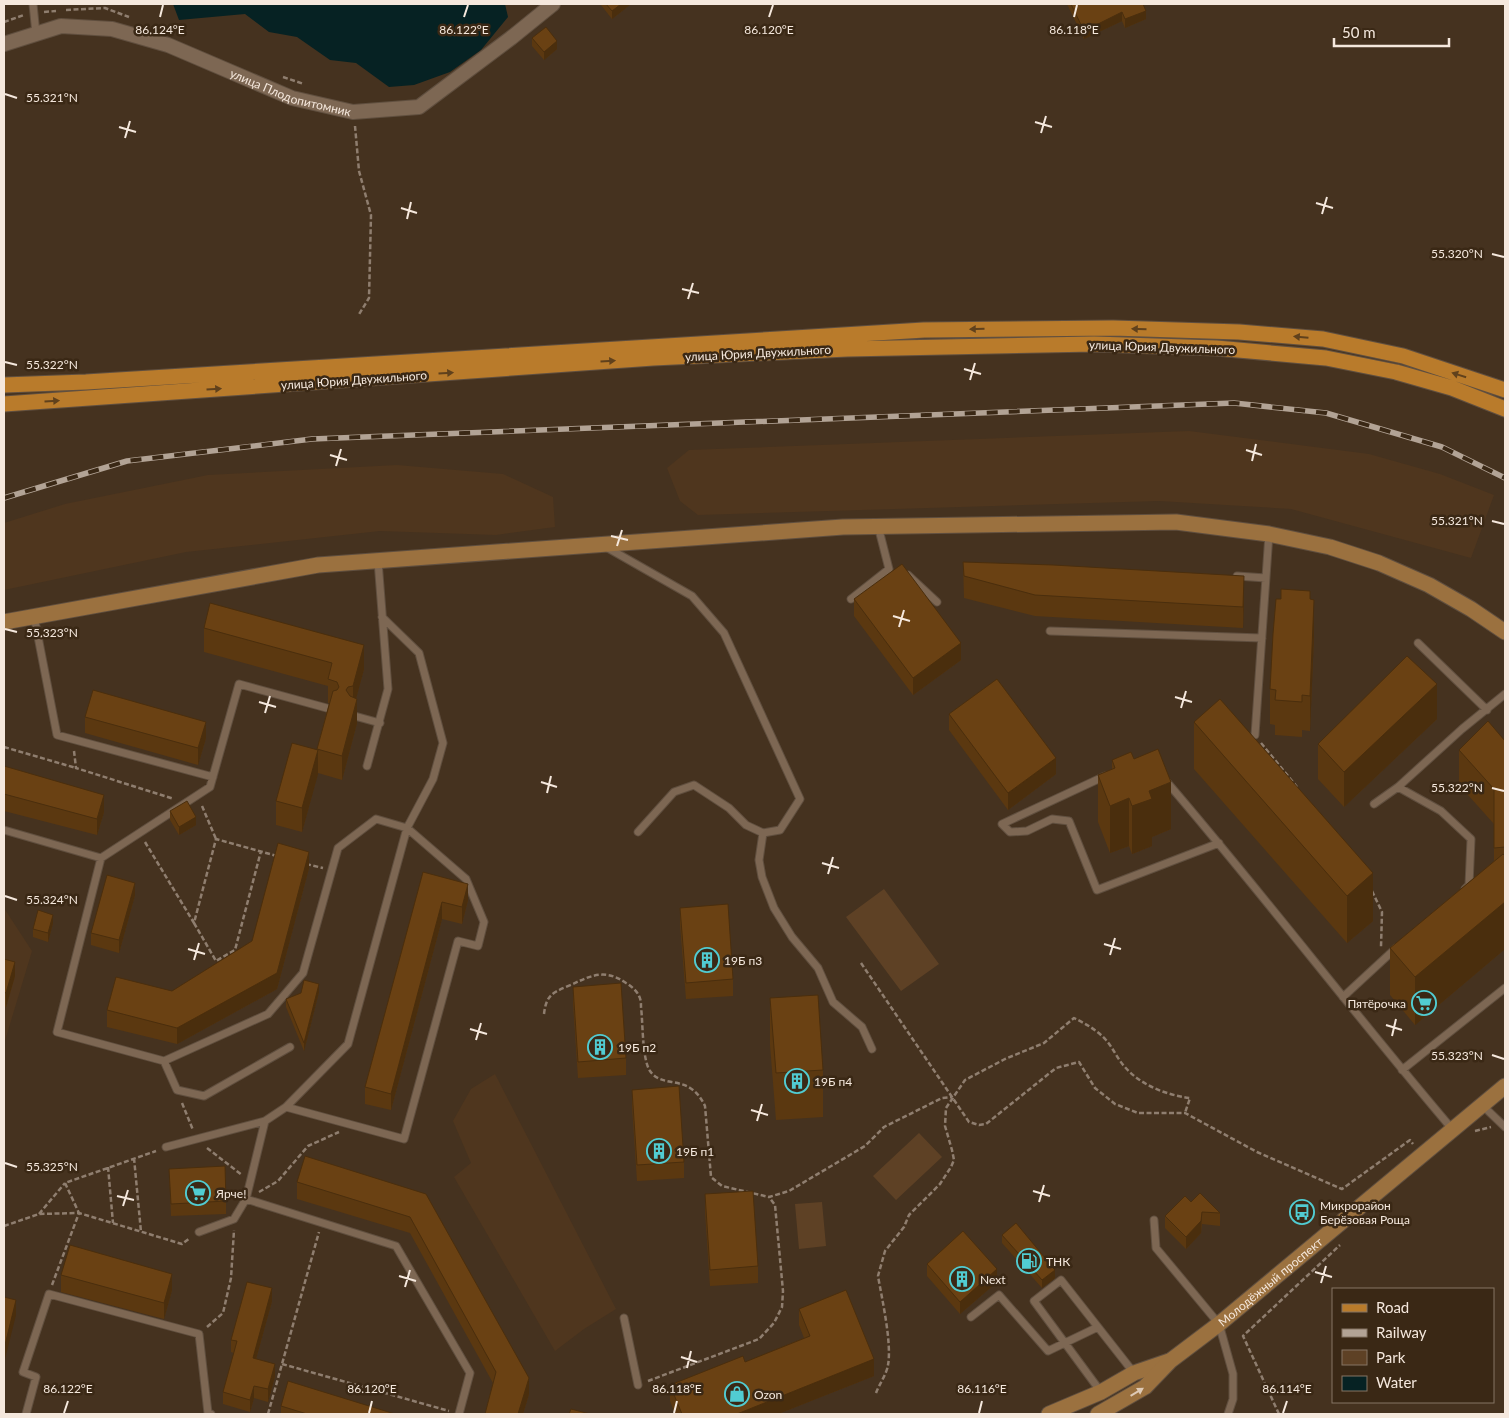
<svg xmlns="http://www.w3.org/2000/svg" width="1509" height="1418" viewBox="0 0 1509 1418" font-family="Lato,sans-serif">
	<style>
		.built { fill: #4f361e }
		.green { fill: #5e4125 }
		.water { fill: #062223 }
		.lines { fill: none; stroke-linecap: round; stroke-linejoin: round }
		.lane-casing { stroke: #604f3f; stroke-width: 9 }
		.street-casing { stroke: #604f3f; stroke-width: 16 }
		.secondary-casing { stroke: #604f3f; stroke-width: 17 }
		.primary-casing { stroke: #604f3f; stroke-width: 17 }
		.path { stroke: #8f7e6f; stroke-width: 2.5; stroke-dasharray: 5 2.5; stroke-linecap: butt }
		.lane { stroke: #7d6753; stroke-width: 7 }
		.street { stroke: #7d6753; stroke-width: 14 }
		.secondary { stroke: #9b713f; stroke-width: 15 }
		.primary { stroke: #b97b2b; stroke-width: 15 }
		.rail-casing { stroke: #b2a395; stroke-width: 5.5 }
		.rail { stroke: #3a2815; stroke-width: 4; stroke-dasharray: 11; stroke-linecap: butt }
		.wall { fill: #5b3810 }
		.shaded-wall { fill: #4a2e0d }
		.building { fill: #6a4113; stroke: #4a2e0d }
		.oneway { fill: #60411c }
		.oneway2 { fill: #decab6 }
		.ticks { fill: none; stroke: #f5e8dd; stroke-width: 2 }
		.labels { text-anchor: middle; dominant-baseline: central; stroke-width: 5; stroke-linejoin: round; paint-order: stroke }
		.street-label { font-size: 12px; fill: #f5e8dd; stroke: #3a2815 }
		.poi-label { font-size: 12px; fill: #f5e8dd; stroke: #3a2815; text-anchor: start }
		.ticks-label { font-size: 12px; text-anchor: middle; fill: #f5e8dd; stroke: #3a2815; stroke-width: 5; stroke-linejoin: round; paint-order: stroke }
	</style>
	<rect width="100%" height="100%" fill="#45321f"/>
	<path class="built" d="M1189,431L1369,454L1440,474L1494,495L1471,558L1291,509L1159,501L698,515L680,501L667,468L689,450Z
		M397,465L503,474L553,497L555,527L496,535L380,531L186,552L4,590V523L65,504L208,475Z
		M4,908L32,951L4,1044Z
		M495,1074L616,1309L584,1329L555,1351L454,1177L471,1163L453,1121L471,1089Z"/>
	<path class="green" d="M884,889L939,964L901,991L846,917Z
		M919,1133L942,1157L896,1200L873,1176Z
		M822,1202L826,1246L799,1249L795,1204Z"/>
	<path class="water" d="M173,4H505L508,17L481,50L450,72L414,85L389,87L356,63L330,60L297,37L269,32L245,14L179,20Z"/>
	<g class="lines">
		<defs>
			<path id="lane" d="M33,4L36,34
				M606,547L692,596L724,633L800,799L780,830L763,833L746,825L729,808L694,785L674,792L638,832
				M908,575L937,602
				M1237,576L1266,578
				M851,599L889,569L878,526
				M34,616L57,735L213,777
				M1050,631L1262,638
				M1418,643L1487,710
				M334,710L239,684L210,787L101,858L57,1032L164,1061L268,1014L303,973L338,848L376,819L407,828L433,779L443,743L419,653L382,617
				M351,715L380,723
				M1255,735L1269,534
				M367,766L388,689L378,561
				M1105,776L1002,824L1010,832L1027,831L1052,819L1069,821L1097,890L1219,843
				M1166,781C1264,895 1355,1015 1453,1130
				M1398,787L1441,811L1471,839L1469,885L1465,889
				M1374,804L1398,787L1462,729L1505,694
				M4,830L101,858
				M763,833L759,860L762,877L774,908L792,937L818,968L833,1002L862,1027L872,1049
				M1343,997L1396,948
				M164,1061L177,1090L204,1096L290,1047
				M1402,1070L1505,988
				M1482,1105L1505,1127
				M286,1107L348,1044L407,828L466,879L484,922L478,946L458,941L404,1139L286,1107L265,1121L246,1199L396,1246L470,1373L459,1414
				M166,1147L265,1121
				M1154,1220L1156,1248L1219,1324L1233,1374V1399L1228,1414
				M199,1232L234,1219L246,1199
				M971,1317L999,1295L1048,1351L1098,1327
				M624,1318L638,1385
				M1101,1392L1034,1301L1061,1280L1134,1373
				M26,1414L36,1377L23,1372L49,1294L199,1334L208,1413L211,1414"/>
			<g id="street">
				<path id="s1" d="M4,44L61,26L112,29L168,45L292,98L353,112L419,107L511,38L553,4"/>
			</g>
			<g id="secondary">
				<path d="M4,622L318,565L843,527L1176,522L1269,534L1330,547L1379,563L1429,585L1471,609L1505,632"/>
				<path d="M1049,1414L1101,1392L1134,1373L1169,1361"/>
				<path id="s2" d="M1098,1414L1145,1387L1170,1361L1219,1324L1505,1086"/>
			</g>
			<path id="primary" d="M4,385L86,382L924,330L1113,328L1239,332L1323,339L1403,356L1505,390
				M4,404L653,358L847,349L1094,344L1216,348L1326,358L1396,372L1452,388L1505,409"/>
		</defs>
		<use href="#lane" class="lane-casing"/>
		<use href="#street" class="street-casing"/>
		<use href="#secondary" class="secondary-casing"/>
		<use href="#primary" class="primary-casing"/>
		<path class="path" d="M66,10L105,8L129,17
			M44,12L56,11
			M4,22L24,15
			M283,77L304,84
			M355,126L359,171L371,215L369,298L358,316
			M1261,743L1297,787
			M4,747L76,768
			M74,751L76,768L174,799
			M202,806L216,839
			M145,842L194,923L216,839L277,856
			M306,864L323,868
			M1372,891L1382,912L1381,947
			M194,923L216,961L235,950L261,851
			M861,963L969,1122L979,1125L986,1124L1056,1068L1079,1062L1095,1088L1115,1104L1138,1113H1185L1257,1152L1342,1189L1410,1140L1413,1144
			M544,1014C546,997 551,993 566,987C589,977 603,967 626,983C630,985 637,991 639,996C641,999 641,1004 641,1007C643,1023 642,1059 650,1071C663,1090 689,1072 705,1106L711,1177L722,1186L769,1197L789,1191L865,1146L884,1127L942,1098L952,1097
			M182,1103L193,1130
			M1475,1131L1491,1127
			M207,1148L242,1175
			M134,1158L141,1232
			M108,1167L113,1223
			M259,1192L278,1181L308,1146L339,1132
			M39,1214L65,1183
			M4,1226L39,1214L79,1213L182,1244L190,1238
			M52,1285L79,1213L65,1183L156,1151
			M207,1327L223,1313L231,1278L234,1230
			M282,1364L449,1411
			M648,1381L759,1339L774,1323L782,1307L783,1291L775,1205L769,1197
			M876,1393C879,1385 887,1373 888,1365C892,1343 882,1299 878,1276L885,1251L904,1227L909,1215L940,1184L951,1167L954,1160L952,1150L945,1126L946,1108L965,1080L1005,1059L1044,1043L1074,1018C1086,1024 1097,1030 1106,1040C1113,1048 1117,1058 1124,1066C1140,1085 1166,1095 1190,1098L1185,1113
			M268,1414L319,1232
			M1279,1414L1243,1336L1340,1245"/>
		<use href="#lane" class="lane"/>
		<use href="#street" class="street"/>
		<use href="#secondary" class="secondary"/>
		<use href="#primary" class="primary"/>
		<defs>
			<path id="rail" d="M4,498L127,461L312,439L1234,403L1326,413L1442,447L1505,478"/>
		</defs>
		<use href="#rail" class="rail-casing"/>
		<use href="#rail" class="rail"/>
	</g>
	<path class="wall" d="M601,4H631L612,19L601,5Z
		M1067,4H1143L1146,19L1125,28L1122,21L1084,39Z
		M532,38L557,49L544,60L532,46Z
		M963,562L1244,598L1243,628L1035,616L964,598Z
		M854,599L961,660L913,695L854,616Z
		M1310,599L1314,635L1310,731L1302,730V737L1275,735V725L1270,724V689Z
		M204,628L364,669L356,698L357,723L342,780L318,773L302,832L276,825V801L317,750L329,703H328V686L204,652Z
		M949,714L1056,774L1008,810L949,730Z
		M85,717L206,738L198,765L85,733Z
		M1437,719L1344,807L1318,779V744Z
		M1194,722L1373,921L1347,943L1194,769Z
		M1505,741V949L1415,1025L1390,995V948L1494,861V824L1459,785V750Z
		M1134,759L1171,829L1152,837V846L1132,854L1129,846L1110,853L1098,822V775L1112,769V760Z
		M4,766L104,812L97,835L4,811Z
		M170,811L196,825L179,835L170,820Z
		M309,868L277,989L177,1044L107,1027V1010L172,991L252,941Z
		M423,872L468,900L462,924L442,919L391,1110L365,1104V1087Z
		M135,895L119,953L91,945V933Z
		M680,908L733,979V996L686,999L680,924Z
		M53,923L48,942L33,937V929Z
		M4,959L15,976L6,1007L4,1006Z
		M573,987L626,1058V1075L578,1078L573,1003Z
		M319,992L304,1051L286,1007V999Z
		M770,998L823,1070V1117L776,1120L770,1045Z
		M632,1090L684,1162V1178L637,1181L632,1106Z
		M169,1169L226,1201V1214L171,1216Z
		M297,1182L426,1194L529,1394L523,1414H485L493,1383L410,1233L297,1199Z
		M705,1194L758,1266V1283L710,1286L705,1211Z
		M1191,1202L1220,1213V1226L1202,1224L1201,1233L1186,1249L1165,1228V1216Z
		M1002,1235L1055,1278L1042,1288L1002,1243Z
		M927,1264L997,1282L960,1314L927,1276Z
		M61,1275L172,1290L164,1319L61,1292Z
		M272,1301L256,1359L275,1376L268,1402L254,1398L250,1412L223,1404V1392L234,1353L231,1352V1340Z
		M799,1309L874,1376L778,1414H675L670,1401V1385L745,1362L804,1338L799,1325Z
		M281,1406L395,1414H281Z"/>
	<path class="shaded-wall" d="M621,4H631L612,19V11Z
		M1146,11V19L1125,28V19Z
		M1122,12V21L1084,39V31Z
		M557,41V49L544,60V52Z
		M1244,576V598L1243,628V607Z
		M1314,600V635L1310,731V696Z
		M961,643V660L913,695V678Z
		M364,645V669L353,710V686Z
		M1437,684V719L1344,807V772Z
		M357,699V723L342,780V756Z
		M206,722V738L198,765V748Z
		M318,750V774L302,832V808Z
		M1056,758V774L1008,810V793Z
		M1171,782V829L1152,837V846L1132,854V806L1149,791Z
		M104,795V812L97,835V819Z
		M1129,798V846L1110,853V806Z
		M196,817V825L179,835V827Z
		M309,852V868L277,989L177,1044V1028L277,973Z
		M1373,873V921L1347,943V896Z
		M135,883V895L119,953V940Z
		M468,884V900L462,924V907Z
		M442,902V919L391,1110V1094Z
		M1505,902V949L1415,1025V977Z
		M53,915V923L48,942V933Z
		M15,962V976L6,1007V993Z
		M319,984V992L304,1051V1043Z
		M1202,1212L1201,1233L1186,1249V1237Z
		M997,1269V1282L960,1314V1302Z
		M1055,1270V1278L1042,1288V1280Z
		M172,1274V1290L164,1319V1303Z
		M272,1288V1301L253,1370V1358Z
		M16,1300V1315L4,1363V1349Z
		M874,1359V1376L778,1414H737Z
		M275,1364V1376L268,1402V1389Z
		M529,1378V1394L523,1414H518Z
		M254,1386V1398L250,1412V1400Z"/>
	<path class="building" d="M606,4H621L612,11Z
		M1071,4H1143L1146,11L1125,19L1122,12L1084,31Z
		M546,27L557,41L544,52L532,38Z
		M963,562L1053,565L1244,576L1243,607L1035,595L964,576Z
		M902,564L961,643L913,678L854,599Z
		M1281,589L1310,591V599L1314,600L1310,696L1302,695V702L1275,700L1276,690L1270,689L1273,634L1276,599H1281Z
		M210,603L364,645L353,686L348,687L346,690L350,696L357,699L342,756L317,749L333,691L337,690L339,687L337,682L328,679L332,663L204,628Z
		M1407,656L1437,684L1344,772L1318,744Z
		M997,679L1056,758L1008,793L949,714Z
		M93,690L206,722L198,748L85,717Z
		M1220,699L1373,873L1347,896L1194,722Z
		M1488,721L1505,741V847L1494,848V789L1459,750Z
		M292,743L318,750L302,808L276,801Z
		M1158,749L1171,782L1149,791L1152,799L1132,806L1129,798L1110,806L1098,775L1115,768L1112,760L1131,752L1134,759Z
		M4,766L104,795L97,819L4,794Z
		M187,801L196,817L179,827L170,811Z
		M278,843L309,852L277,973L177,1028L107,1010L116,977L172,991L252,941Z
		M1503,854L1505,856V902L1415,977L1390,948Z
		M423,872L468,884L462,907L442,902L391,1094L365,1087Z
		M107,875L135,883L119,940L91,933Z
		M728,904L733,979L686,983L680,908Z
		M38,910L53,915L48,933L33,929Z
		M4,959L15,962L6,993L4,992Z
		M304,980L319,984L304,1043L286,999L301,993Z
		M621,983L626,1058L578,1062L573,987Z
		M818,995L823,1070L776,1073L770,998Z
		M679,1086L684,1162L637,1165L632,1090Z
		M305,1156L426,1194L529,1378L518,1414H485L496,1372L410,1217L297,1182Z
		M225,1166L226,1201L171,1204L169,1169Z
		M753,1191L758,1266L710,1270L705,1194Z
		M1200,1193L1220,1213L1202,1212L1201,1221L1186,1237L1165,1216L1185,1196L1191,1202Z
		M1016,1223L1055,1270L1042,1280L1002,1235Z
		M963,1231L997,1269L960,1302L927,1264Z
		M70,1245L172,1274L164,1303L61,1275Z
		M247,1282L272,1288L253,1358L275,1364L268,1389L254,1386L250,1400L223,1392L237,1341L231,1340Z
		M846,1290L874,1359L737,1414H682L670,1385L743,1356L745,1362L810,1336L799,1309Z
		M4,1297L16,1300L4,1349Z
		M288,1381L395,1414H307L281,1406Z
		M571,1409L590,1414H569Z"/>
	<defs><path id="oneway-solid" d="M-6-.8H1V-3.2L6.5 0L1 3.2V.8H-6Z" transform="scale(1.25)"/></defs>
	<g class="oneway">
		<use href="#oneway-solid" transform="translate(977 329) rotate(179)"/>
		<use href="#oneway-solid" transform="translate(1139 329) rotate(-178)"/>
		<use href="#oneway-solid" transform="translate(1301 337) rotate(-175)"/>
		<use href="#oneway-solid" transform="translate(608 361) rotate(-4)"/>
		<use href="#oneway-solid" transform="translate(446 373) rotate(-4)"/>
		<use href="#oneway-solid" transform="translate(1459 375) rotate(-162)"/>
		<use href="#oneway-solid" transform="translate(214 389) rotate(-4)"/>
		<use href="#oneway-solid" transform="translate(52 401) rotate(-4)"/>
	</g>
	<use class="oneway2" href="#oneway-solid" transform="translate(1137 1392) rotate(-31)"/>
	<path class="ticks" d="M160,17L163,5M464,17L468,5M769,17L773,5M1074,17L1077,5M5,94L17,98M1035,122L1052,127M119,127L136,132M1041,133L1046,116M125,138L130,121M1316,203L1333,208M401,208L417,213M1322,214L1327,197M407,219L411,202M1492,254L1504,257M682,289L699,293M688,299L693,283M5,362L17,365M964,369L981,374M970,380L975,363M1246,450L1262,455M330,455L347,460M1252,461L1256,444M336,466L341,449M1492,521L1504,524M611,536L628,540M617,546L622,530M893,616L910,621M899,627L904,610M5,629L17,632M1175,697L1192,702M259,702L276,707M1181,708L1186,691M265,713L270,696M541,782L557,787M1492,788L1504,791M547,793L551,776M822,863L839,868M828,874L833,857M5,896L17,900M1104,944L1121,949M188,949L205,954M1110,955L1115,938M194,960L199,943M1386,1025L1402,1030M470,1029L487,1034M1392,1036L1396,1019M476,1040L481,1023M1492,1055L1504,1059M751,1110L768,1115M757,1121L762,1104M5,1163L17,1167M1033,1191L1050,1196M117,1196L134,1200M1039,1202L1044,1185M123,1206L128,1190M1315,1272L1332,1277M399,1276L416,1281M1321,1283L1326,1266M405,1287L410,1270M681,1357L697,1362M687,1368L691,1351M64,1413L68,1401M369,1413L372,1401M674,1413L677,1401M979,1413L982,1401M1283,1413L1287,1401"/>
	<defs>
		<symbol id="building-ring" viewBox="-11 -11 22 22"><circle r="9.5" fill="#3a2815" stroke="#51ccd2" stroke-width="1.5"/><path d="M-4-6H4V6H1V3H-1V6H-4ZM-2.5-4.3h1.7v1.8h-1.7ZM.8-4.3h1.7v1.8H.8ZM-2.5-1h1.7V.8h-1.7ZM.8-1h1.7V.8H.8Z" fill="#51ccd2"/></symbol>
		<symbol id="supermarket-ring" viewBox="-11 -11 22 22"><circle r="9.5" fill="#3a2815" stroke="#51ccd2" stroke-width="1.5"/><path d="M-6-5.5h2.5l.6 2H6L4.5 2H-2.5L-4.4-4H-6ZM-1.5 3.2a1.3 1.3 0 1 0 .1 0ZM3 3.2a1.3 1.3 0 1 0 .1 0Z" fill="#51ccd2"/></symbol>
		<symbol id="bus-ring" viewBox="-11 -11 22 22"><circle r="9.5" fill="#3a2815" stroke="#51ccd2" stroke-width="1.5"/><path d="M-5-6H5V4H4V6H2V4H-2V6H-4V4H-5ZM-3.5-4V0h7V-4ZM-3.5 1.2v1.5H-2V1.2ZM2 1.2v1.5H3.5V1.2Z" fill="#51ccd2"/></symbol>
		<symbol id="fuel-ring" viewBox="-11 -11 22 22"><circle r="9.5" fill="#3a2815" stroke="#51ccd2" stroke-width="1.5"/><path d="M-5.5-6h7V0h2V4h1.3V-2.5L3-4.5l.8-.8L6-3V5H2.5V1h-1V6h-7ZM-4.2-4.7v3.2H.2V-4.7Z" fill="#51ccd2"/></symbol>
		<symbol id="shop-ring" viewBox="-11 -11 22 22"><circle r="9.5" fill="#3a2815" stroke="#51ccd2" stroke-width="1.5"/><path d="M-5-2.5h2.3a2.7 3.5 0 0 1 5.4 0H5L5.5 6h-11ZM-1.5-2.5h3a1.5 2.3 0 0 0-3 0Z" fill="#51ccd2"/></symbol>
	</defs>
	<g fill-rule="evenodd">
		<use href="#building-ring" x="693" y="946" width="28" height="28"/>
		<use href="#supermarket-ring" x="1410" y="989" width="28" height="28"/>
		<use href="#building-ring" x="586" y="1033" width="28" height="28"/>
		<use href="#building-ring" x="783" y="1067" width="28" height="28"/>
		<use href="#building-ring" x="645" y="1137" width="28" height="28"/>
		<use href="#supermarket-ring" x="184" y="1179" width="28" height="28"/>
		<use href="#bus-ring" x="1288" y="1198" width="28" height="28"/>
		<use href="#fuel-ring" x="1015" y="1247" width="28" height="28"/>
		<use href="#building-ring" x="948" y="1265" width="28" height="28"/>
		<use href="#shop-ring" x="723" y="1380" width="28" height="28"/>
	</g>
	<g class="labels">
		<g class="street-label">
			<text stroke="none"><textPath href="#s1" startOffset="301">улица Плодопитомник</textPath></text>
			<text transform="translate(1162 347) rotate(2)">улица Юрия Двужильного</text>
			<text transform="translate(758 353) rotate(-3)">улица Юрия Двужильного</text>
			<text transform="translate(354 380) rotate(-4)">улица Юрия Двужильного</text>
			<text stroke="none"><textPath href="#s2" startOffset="218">Молодёжный проспект</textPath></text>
		</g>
		<g class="poi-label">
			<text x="724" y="960">19Б п3</text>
			<text x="1406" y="1003" text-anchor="end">Пятёрочка</text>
			<text x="618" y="1047">19Б п2</text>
			<text x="814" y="1081">19Б п4</text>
			<text x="676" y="1151">19Б п1</text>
			<text x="216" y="1193">Ярче!</text>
			<text x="1320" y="1205">Микрорайон<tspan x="1320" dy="14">Берёзовая Роща</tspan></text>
			<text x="1046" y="1261">ТНК</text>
			<text x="980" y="1279">Next</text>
			<text x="754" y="1394">Ozon</text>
		</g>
	</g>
	<g class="ticks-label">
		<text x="160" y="34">86.124°E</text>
		<text x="464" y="34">86.122°E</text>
		<text x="769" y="34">86.120°E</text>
		<text x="1074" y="34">86.118°E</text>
		<text x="52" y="102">55.321°N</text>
		<text x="1457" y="258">55.320°N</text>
		<text x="52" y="369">55.322°N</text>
		<text x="1457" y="525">55.321°N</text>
		<text x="52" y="637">55.323°N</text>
		<text x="1457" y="792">55.322°N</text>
		<text x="52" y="904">55.324°N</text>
		<text x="1457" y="1060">55.323°N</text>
		<text x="52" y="1171">55.325°N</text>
		<text x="68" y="1393">86.122°E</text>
		<text x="372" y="1393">86.120°E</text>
		<text x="677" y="1393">86.118°E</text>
		<text x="982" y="1393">86.116°E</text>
		<text x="1287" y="1393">86.114°E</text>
	</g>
	<rect width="1509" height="1418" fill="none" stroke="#f5e8dd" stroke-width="10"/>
	<rect x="1332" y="1288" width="162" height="115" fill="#3a2815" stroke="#857565"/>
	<rect x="1342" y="1304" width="25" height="8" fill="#b97b2b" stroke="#857565"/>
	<text x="1376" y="1313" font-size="15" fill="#f5e8dd">Road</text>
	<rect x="1342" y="1329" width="25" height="8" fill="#b2a395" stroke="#857565"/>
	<text x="1376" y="1338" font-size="15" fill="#f5e8dd">Railway</text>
	<rect x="1342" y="1350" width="25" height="15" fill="#5e4125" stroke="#857565"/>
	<text x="1376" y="1363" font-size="15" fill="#f5e8dd">Park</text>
	<rect x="1342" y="1376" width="25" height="15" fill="#062223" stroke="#857565"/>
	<text x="1376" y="1388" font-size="15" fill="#f5e8dd">Water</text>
	<path d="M1334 38v8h115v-8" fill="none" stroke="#f5e8dd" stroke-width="2.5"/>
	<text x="1342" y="38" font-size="15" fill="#f5e8dd" stroke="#3a2815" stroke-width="4" paint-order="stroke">50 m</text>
</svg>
